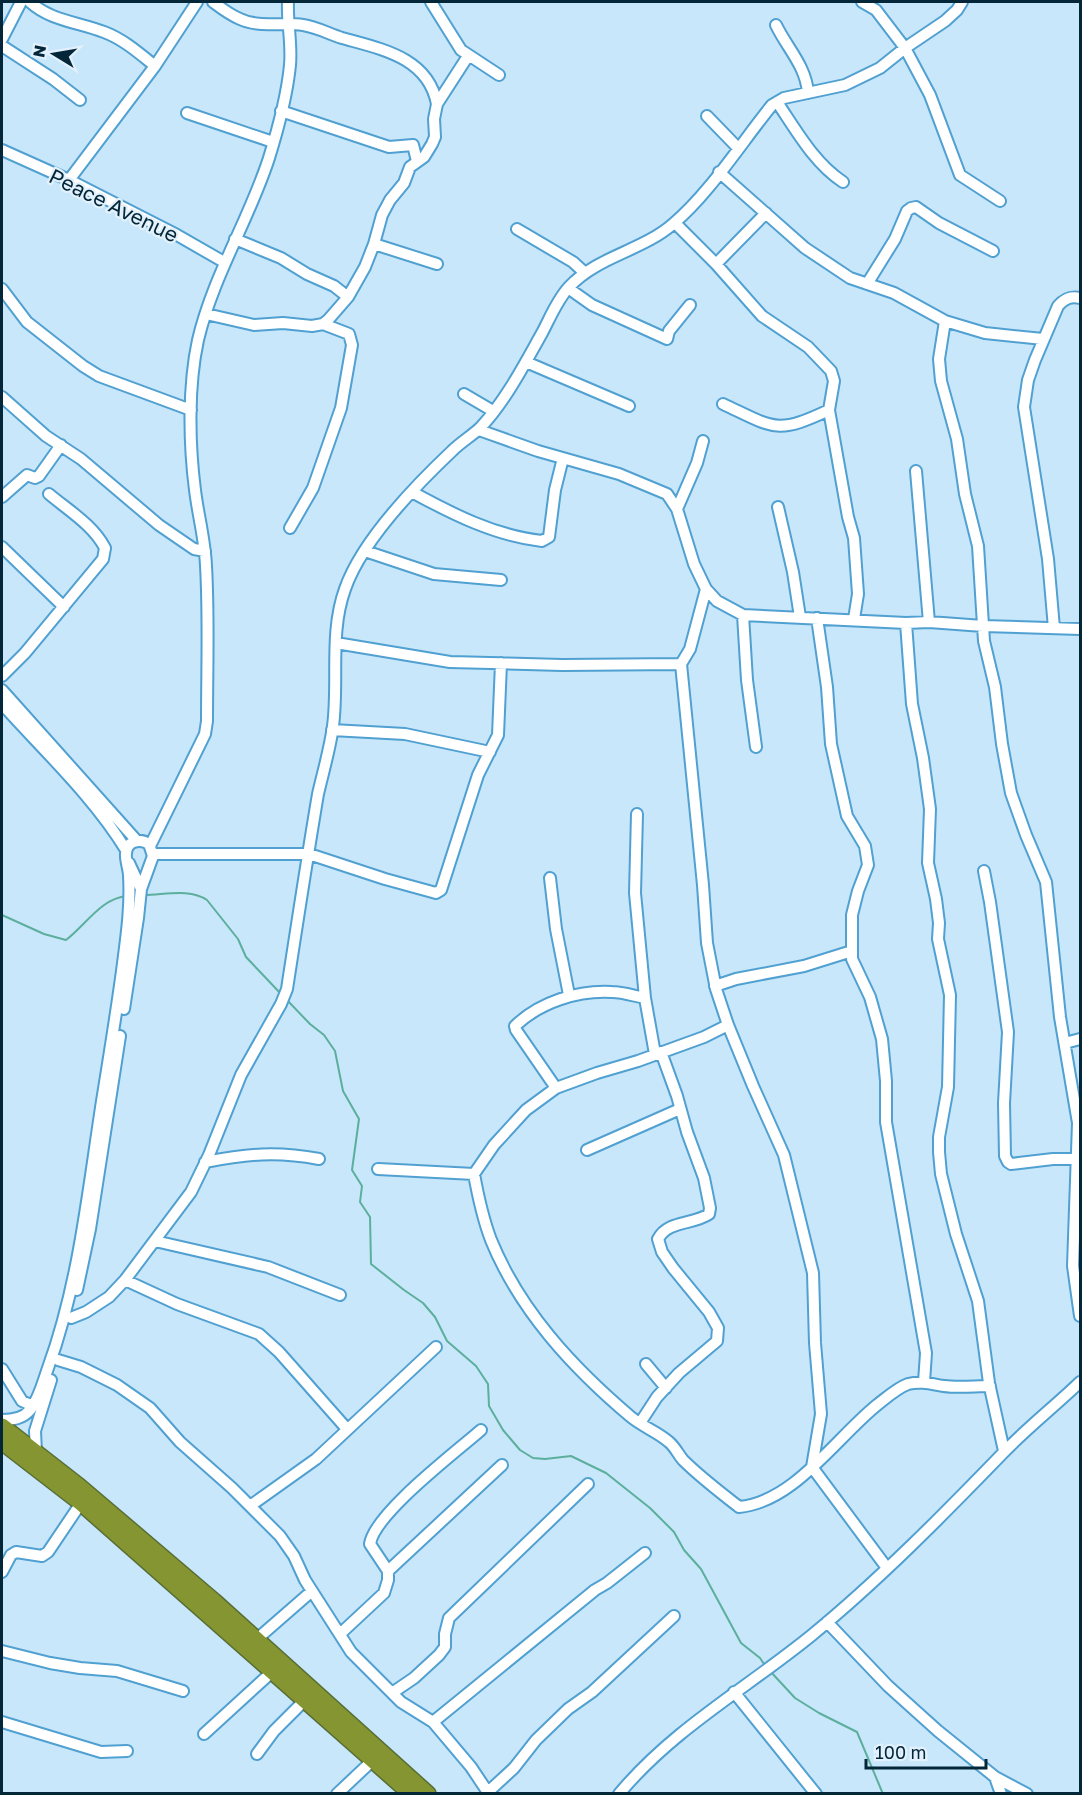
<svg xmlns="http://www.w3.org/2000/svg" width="1082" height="1795" viewBox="0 0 1082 1795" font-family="'Golos Text',sans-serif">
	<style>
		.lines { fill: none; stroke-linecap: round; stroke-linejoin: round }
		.stream { stroke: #5caf9d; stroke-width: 2 }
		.minor-casing { stroke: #50a0d1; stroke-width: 14 }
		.highway-casing { stroke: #586e34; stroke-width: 18 }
		.minor { stroke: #fff; stroke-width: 10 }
		.highway { stroke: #859531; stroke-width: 15 }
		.labels { text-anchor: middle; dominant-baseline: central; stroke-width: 4.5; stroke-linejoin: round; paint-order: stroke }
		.street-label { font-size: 21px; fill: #032639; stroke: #e2f1fc }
	</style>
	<rect width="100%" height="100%" fill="#c8e7fb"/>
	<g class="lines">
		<path class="stream" d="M144,895C164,895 190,888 207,900L238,939L246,957L282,995
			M2,915L44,934L66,940C85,926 101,898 127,896
			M286,999L310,1024L324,1035L335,1051L343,1091L359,1119L352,1170L362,1186L360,1202L370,1217L371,1264L404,1290L423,1303L435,1317L447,1341L476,1366L488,1384L489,1406L503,1430L520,1450L533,1458L545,1459L571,1456L606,1473L650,1508L674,1532L684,1550L701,1569L741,1643L760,1658L766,1667
			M770,1671L795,1698L819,1713L857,1732L883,1794"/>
		<defs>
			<path id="minor" d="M30,2C51,21 78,22 104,32C123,39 139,53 155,66
				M213,2C221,8 230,15 240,19C259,28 283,22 303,25C317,27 329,34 342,38C381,49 428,57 437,104
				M431,2L461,50L499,75
				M862,2L876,10L905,48L930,95L960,175L1000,201
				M776,25C787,48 806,66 808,93
				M2,39L21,2
				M2,46L53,79L80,100
				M777,102C796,130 814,163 843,182
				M281,111L389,147L413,145L417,161
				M187,113L273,142
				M707,116L738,148
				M2,150L69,180L177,235L224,262
				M719,172L805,248L850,278L894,293L945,321L985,333L1043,339
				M69,180L155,66L197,2
				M675,223L716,264L762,316L808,347L831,371L834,381L829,410L848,517L854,538L858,594L854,619
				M517,229L573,262L585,273
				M235,239L281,258L307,274L334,286L348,297
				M374,244L437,264
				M716,264L766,213
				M867,284L895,239L907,211L911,208L916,207L939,223L993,251
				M568,288L592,305L667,339L669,331L690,305
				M2,289L27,322L83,366L99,376L191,410
				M206,314L254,325L283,323L312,326L323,324L328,320L348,297L365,267L374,244L382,215L390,200L404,183L410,167L424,157L432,144L435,137L434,119L437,104L468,56
				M945,321L939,359L941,381L957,439L965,494L978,546L984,641L995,687L1002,744L1011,793L1026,835L1046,882L1060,1017L1078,1123L1073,1266L1080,1316
				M526,362L629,406
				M464,394L493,411
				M2,397L46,436L81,459L159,525L194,549L205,551
				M723,404C774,428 776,435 829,410
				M479,430L538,451L619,474L667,494L677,509L694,564L706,589L717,601L743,615L906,623L929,622L983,626L1080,629
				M916,471L929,622
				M412,492C452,514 496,536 542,541L549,537L555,490L563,458
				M2,497L27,475L35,478L39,476L61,445
				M778,507L793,572L800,617
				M677,509L697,463L703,441
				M290,528L313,488L341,408L352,345L349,334L323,324
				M2,547L64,607
				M365,551L434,574L501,580
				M743,615L747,680L756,747
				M817,618L827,687L831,744L847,816L865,846L868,865L858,891L852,915V959L870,997L882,1039L886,1081V1122L926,1353L924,1382
				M906,623L912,704L923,758L930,809L928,863L936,899L939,923L938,939L950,995L948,1087L939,1137V1152L941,1174L956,1234L978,1301L989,1383L1004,1451
				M1054,628L1048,559L1024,407L1028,380L1035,360L1058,306C1065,298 1071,296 1080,298
				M336,643L450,662L562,665L681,664L703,885L707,943L716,989L728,1025L753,1086L784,1155L813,1273L815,1343L821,1414L812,1467L887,1568
				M681,664L690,649L706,589
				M2,676L25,653L103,559L105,548C93,525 68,510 49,494
				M2,690L137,841
				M2,704C44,751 93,796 126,850
				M332,730L405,734L490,752
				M637,814L635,893L645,998L655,1054
				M150,846L205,734L207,721C207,669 209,617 206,566C205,540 198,515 195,490C189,443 188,386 198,340C213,276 249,220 269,158C278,129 287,96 290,65C292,44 287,23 288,2
				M153,854H309L385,879L436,893L441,890L478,775L498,735L501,663
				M984,871L990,902L1008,1032L1004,1103L1005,1156L1008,1162L1011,1164L1053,1159H1078
				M550,878L556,929L569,995
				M715,986L736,979L804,966L852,951
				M124,1009L138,918L141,889
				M728,1025L704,1037L638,1061L597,1073L556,1088L526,1110L494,1145L474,1174C478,1196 483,1219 491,1240C520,1311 573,1368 631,1417C643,1427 658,1432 669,1442C675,1447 678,1454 683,1460C700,1477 720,1492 739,1507C794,1502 836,1438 877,1405C886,1398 897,1388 908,1384C921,1381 931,1384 944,1386C959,1388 975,1386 990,1386
				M1065,1043L1080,1039
				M556,1088L516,1030L515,1026C540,1002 578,990 612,992C623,992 634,996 645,998
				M587,1150L680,1109
				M205,1162C248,1154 276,1151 319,1159
				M378,1169L474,1174
				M155,1241L268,1267L340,1295
				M125,1280L177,1304L259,1334L279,1352L347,1429
				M77,1290L90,1229L120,1036
				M71,1318L86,1312L109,1297L125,1280L191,1192L209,1155L241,1075L281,1004L287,989C297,924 307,859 318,794C323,772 330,749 333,726C339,681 329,633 345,589C362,540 415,486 452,451C461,442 473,435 481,427C506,400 524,365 542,333C550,318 557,300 569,287C598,256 642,251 673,224C709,194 742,142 772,105L784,98L845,85L880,68L905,48L945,21L957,10L962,2
				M58,1360L81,1367L117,1385L150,1408L180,1442L232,1488L280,1536L294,1556L305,1580L351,1652L401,1702L433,1722L471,1767L489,1794
				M646,1364L666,1388
				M2,1369L22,1401L33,1406
				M2,1420C12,1420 23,1419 30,1410C39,1399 43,1382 48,1368C79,1283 88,1191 102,1101C109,1058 116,1015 122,971C126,939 131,908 129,876C129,869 125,859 126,854C126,841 140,838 149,844L153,856L141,889L129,863
				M640,1423L657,1397L679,1373L717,1341L718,1328L709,1312L673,1268L662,1252L658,1239C668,1220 693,1225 709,1214L710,1208L704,1178L687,1132L677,1096L661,1052
				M36,1452L35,1431L51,1380
				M250,1506L316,1459L436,1347
				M388,1571L502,1465
				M2,1572L11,1555L16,1552L42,1556L48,1552L81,1503
				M827,1622L888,1686L938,1731L995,1777L1027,1794
				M340,1634L384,1593L388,1580V1571L370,1544C374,1514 456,1452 481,1430
				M257,1639L312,1591
				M2,1651L50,1663L80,1668L117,1671L183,1691
				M734,1692L816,1794
				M392,1693L414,1678L439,1655L445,1647V1634L449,1618L588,1484
				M2,1722L101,1752L127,1751
				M433,1722L595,1590L607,1583L645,1553
				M204,1734L273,1671
				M257,1754L274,1731L305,1700
				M995,1777L1001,1794
				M488,1792L514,1768L536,1740L568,1709L592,1692L674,1616
				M337,1794L373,1760
				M619,1794C673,1729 747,1688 812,1635C880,1579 942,1516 1003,1453C1027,1428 1055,1406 1080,1382"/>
			<path id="highway" d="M2,1426L79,1486L214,1601L428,1794
				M2,1442L81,1503L411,1794"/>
		</defs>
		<use href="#minor" class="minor-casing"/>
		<use href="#highway" class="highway-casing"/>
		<use href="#minor" class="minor"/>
		<use href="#highway" class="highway"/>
	</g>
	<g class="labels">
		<g class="street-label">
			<text transform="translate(114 205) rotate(26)">Peace Avenue</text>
		</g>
	</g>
	<rect width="1082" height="1795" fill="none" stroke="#032639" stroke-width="6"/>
	<g transform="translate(54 54) rotate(281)" stroke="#e2f1fc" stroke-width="4.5" paint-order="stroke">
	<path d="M0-4.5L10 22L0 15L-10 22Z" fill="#032639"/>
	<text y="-9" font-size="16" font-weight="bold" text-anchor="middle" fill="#032639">N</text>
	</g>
	<path d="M866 1759v9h120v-9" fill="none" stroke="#032639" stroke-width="3"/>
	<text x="875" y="1759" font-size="18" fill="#032639" stroke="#e2f1fc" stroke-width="4.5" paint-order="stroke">100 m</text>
</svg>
